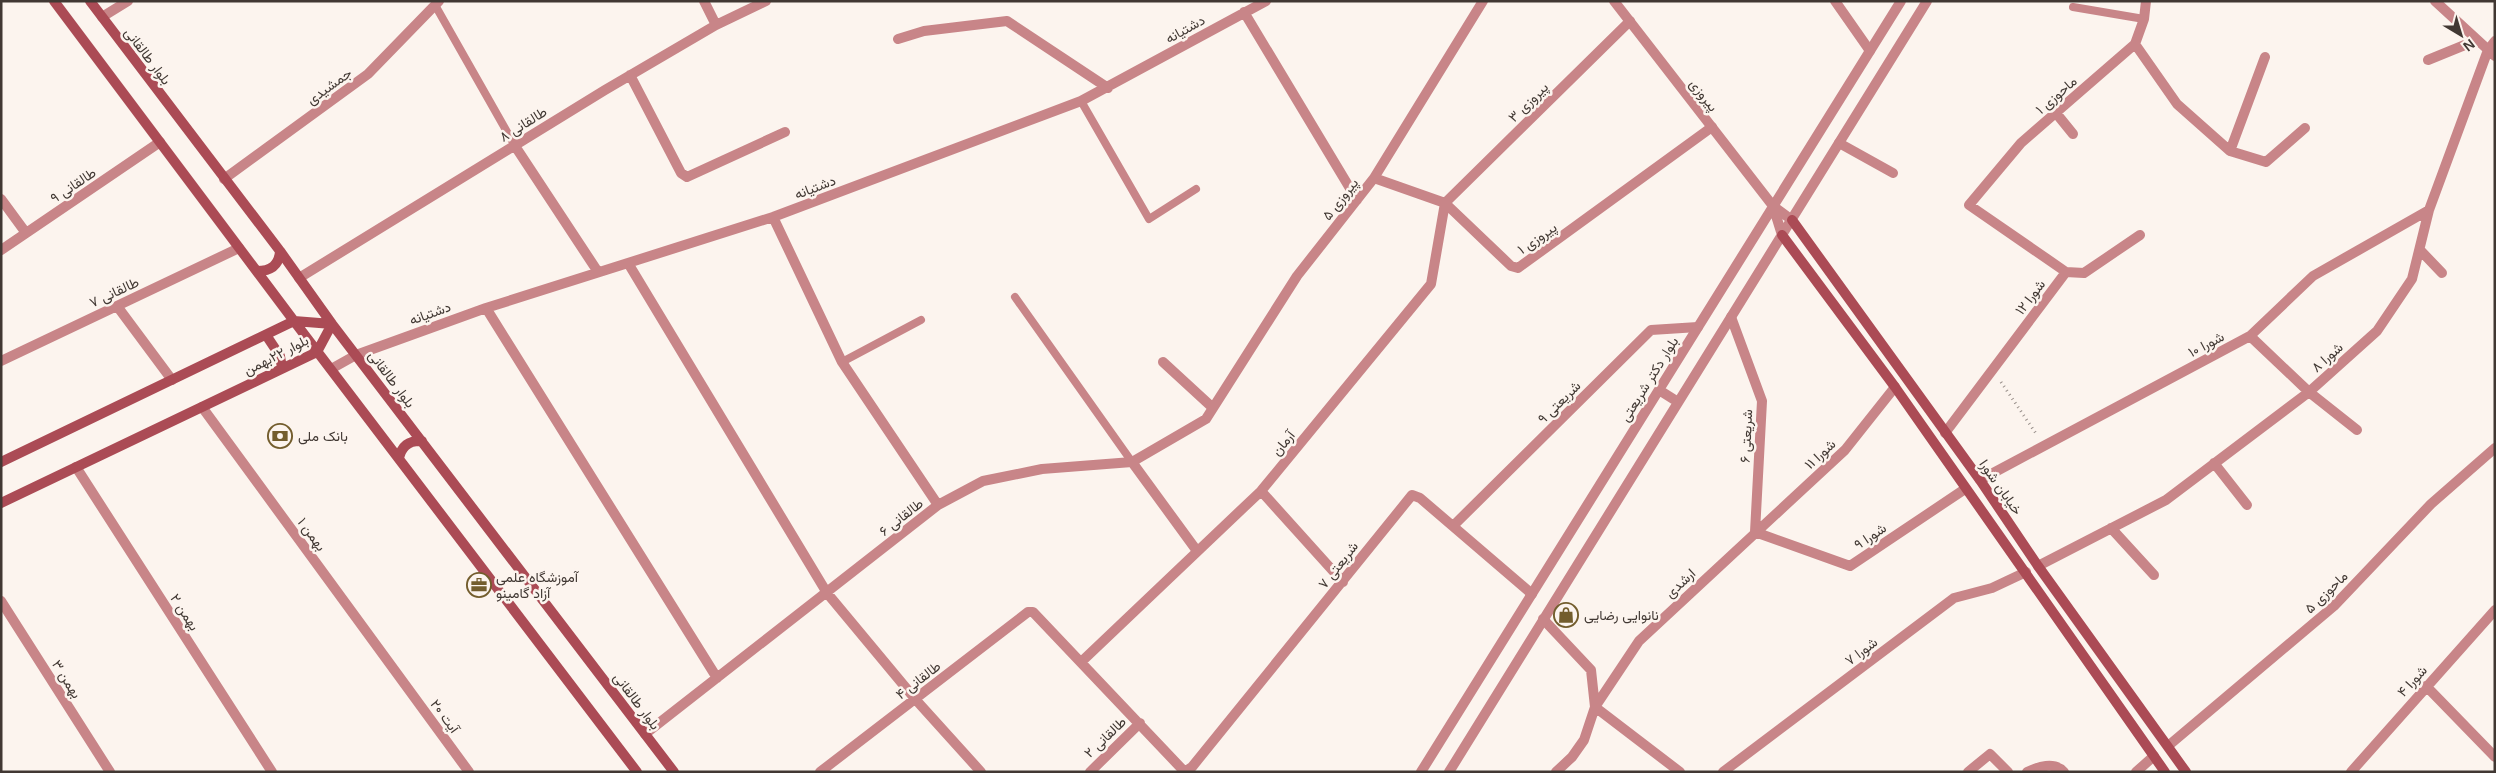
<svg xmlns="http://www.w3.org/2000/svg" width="2496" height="773" viewBox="0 0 2496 773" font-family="Arial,Vazirmatn,sans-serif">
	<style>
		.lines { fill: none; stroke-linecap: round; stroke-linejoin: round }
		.path { stroke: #988f8a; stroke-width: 3; stroke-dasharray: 1 4; stroke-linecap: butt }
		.service { stroke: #c88588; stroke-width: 8 }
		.minor { stroke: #c88588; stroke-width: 10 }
		.tertiary { stroke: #c88588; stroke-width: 10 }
		.secondary { stroke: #ab4b55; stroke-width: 10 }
		.labels { text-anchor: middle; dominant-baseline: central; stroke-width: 5; stroke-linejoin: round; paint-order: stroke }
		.street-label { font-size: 14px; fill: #413833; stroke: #fcf4ee }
		.poi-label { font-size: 14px; fill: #413833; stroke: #fcf4ee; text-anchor: start }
	</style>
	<rect width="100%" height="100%" fill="#fcf4ee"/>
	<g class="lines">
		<path class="path" d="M2001,382L2037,435"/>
		<path class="service" d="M435,5L515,146
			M2073,7L2144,19
			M1081,101L1149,219L1196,189
			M1015,297L1132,462
			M842,362L921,320"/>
		<path class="minor" d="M704,1L716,25
			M1835,1L1870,51
			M2435,1L2495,56
			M1244,12L1357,200
			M102,17L128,1
			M898,39L924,31L1007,21L1108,88
			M2135,44L2177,104L2230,151L2266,162L2305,128
			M2428,60L2477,40
			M630,75L681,173L687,177L785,132
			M2056,113L2073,134
			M1839,143L1893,173
			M515,146L598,272
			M2230,151L2265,57
			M1374,178L1445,203L1511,266L1518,268L1712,127
			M224,179L368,74L439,1
			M1,199L26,233
			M773,217L842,362L938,505
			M1,250L160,142
			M2420,250L2442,273
			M628,263L827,593L916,700L981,772
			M2066,272L2084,273L2140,235
			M299,278L605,90L716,25L766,1
			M117,306L172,380
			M486,308L717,678
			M1731,317L1762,401L1755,532
			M2250,336L2309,392L2357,430
			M1,361L239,248
			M1163,362L1213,408
			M331,369L356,355L486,308L773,217L1081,101L1266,1
			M202,407L469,772
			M1945,433L2066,272L1969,205L2021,143L2135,44L2144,19L2146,1
			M1132,462L1197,551
			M2214,463L2247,505
			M76,467L272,772
			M1980,480L2250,336L2313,276L2429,210
			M1261,491L1343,582
			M1453,526L1651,330L1698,327
			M2111,528L2154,575
			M1755,532L1850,566L1965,489
			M2038,566L2166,500L2309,392L2377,331L2412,279L2429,210L2488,50L2495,41
			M1,601L110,772
			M1543,619L1591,670L1595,707
			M1081,662L1261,491L1431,284L1445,203L1630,21
			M2426,686L2495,757
			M1595,707L1680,772
			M645,734L938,505L983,481L1042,469L1132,462L1206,419L1297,276L1374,178L1483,1
			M2168,746L2334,606L2431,504L2495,448
			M820,772L1028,612H1033L1182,769L1186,771L1192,767L1412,495L1420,498L1532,594
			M1090,772L1140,723
			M1556,772L1572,757L1584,740L1595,707L1639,641L1845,450L1895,387
			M1723,772L1954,598L1992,588L2026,572
			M1968,772L1990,754L2008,772
			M2027,772C2038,767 2054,761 2064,772
			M2136,772L2154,756
			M2351,772L2495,610"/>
		<path class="tertiary" d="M1614,1L1773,206L1792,220
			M1773,206L1782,235
			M1659,390L1678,402
			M1421,772L1901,1
			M1449,772L1927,1"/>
		<path class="secondary" d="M54,1L294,321L637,772
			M90,1L280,251L332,324L674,772
			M1792,220L1980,480L2038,566L2186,772
			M1782,235L1895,387L2165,772
			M257,271C271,271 279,265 280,251
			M266,335L280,356L282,368
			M399,459C401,446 409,440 422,441
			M1,462L294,321L332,324L317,352L1,503"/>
	</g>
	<defs>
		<symbol id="bank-ring" viewBox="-11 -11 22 22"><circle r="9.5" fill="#fcf4ee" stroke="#735d2d" stroke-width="1.5"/><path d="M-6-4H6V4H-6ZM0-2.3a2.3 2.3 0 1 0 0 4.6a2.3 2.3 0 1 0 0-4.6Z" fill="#735d2d"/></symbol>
		<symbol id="office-ring" viewBox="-11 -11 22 22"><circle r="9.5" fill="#fcf4ee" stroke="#735d2d" stroke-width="1.5"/><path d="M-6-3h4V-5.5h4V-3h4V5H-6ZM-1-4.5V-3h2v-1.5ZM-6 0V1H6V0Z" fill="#735d2d"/></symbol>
		<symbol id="shop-ring" viewBox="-11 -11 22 22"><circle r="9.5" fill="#fcf4ee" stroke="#735d2d" stroke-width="1.5"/><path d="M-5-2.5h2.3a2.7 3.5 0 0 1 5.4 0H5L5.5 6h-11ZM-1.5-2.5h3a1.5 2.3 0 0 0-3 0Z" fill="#735d2d"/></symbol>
	</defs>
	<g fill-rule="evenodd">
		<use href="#bank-ring" x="266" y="422" width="28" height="28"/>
		<use href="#office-ring" x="465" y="571" width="28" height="28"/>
		<use href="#shop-ring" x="1552" y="601" width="28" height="28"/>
	</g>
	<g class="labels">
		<g class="street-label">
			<text transform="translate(1185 29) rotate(-29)">دشتیانه</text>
			<text transform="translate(148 56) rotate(53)">بلوار طالقانی</text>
			<text transform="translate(329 86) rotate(-36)">جمشیدی</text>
			<text transform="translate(1704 95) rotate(52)">پیروزی</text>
			<text transform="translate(2056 95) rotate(-41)">ماحوزی ۱</text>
			<text transform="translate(1528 102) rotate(-45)">پیروزی ۳</text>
			<text transform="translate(523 124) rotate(-32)">طالقانی ۸</text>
			<text transform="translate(73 185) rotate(-34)">طالقانی ۹</text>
			<text transform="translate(815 187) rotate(-21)">دشتیانه</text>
			<text transform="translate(1340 199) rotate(-52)">پیروزی ۵</text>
			<text transform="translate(1537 238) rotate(-35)">پیروزی ۱</text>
			<text transform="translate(114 292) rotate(-25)">طالقانی ۷</text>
			<text transform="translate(2030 297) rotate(-53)">شورا ۱۲</text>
			<text transform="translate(430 313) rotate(-20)">دشتیانه</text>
			<text transform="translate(2206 344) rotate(-28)">شورا ۱۰</text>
			<text transform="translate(276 355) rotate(-27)">بلوار ۲۲بهمن</text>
			<text transform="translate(2327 357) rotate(-42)">شورا ۸</text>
			<text transform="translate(392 379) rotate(53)">بلوار طالقانی</text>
			<text transform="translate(1649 379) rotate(-58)">بلوار دکتر شریعتی</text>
			<text transform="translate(1559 402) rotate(-45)">شریعتی ۹</text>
			<text transform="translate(1746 436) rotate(-87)">شریعتی ۶</text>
			<text transform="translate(1283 443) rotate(-51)">آرمان</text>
			<text transform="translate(1820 454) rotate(-43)">شورا ۱۱</text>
			<text transform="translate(2001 487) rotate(55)">خیابان شورا</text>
			<text transform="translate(901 517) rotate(-38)">طالقانی ۶</text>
			<text transform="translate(312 534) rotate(54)">بهمن ۱</text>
			<text transform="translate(1870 536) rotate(-34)">شورا ۹</text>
			<text transform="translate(1338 565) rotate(-52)">شریعتی ۷</text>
			<text transform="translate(1680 583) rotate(-43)">ارشدی</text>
			<text transform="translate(2326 592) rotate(-44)">ماحوزی ۵</text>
			<text transform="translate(185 612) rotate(57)">بهمن ۲</text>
			<text transform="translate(1861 651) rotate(-37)">شورا ۷</text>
			<text transform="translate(67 679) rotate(58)">بهمن ۳</text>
			<text transform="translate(918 680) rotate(-38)">طالقانی ۴</text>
			<text transform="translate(2412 681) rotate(-48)">شورا ۴</text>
			<text transform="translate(637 701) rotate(53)">بلوار طالقانی</text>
			<text transform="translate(445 716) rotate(54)">آیت ۲۰</text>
			<text transform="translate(1105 737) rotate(-44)">طالقانی ۲</text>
		</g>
		<g class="poi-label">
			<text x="298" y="436">بانک ملی</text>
			<text x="496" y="577">آموزشگاه علمی<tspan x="496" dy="16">آزاد گامینو</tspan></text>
			<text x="1584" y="615">نانوایی رضایی</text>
		</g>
	</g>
	<rect width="2496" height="773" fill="none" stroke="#413833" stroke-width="5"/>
	<g transform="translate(2461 35) rotate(142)" stroke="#fcf4ee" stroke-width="4" paint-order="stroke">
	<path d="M0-4L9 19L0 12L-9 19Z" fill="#413833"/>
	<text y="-8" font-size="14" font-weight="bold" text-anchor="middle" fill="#413833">N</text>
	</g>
</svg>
